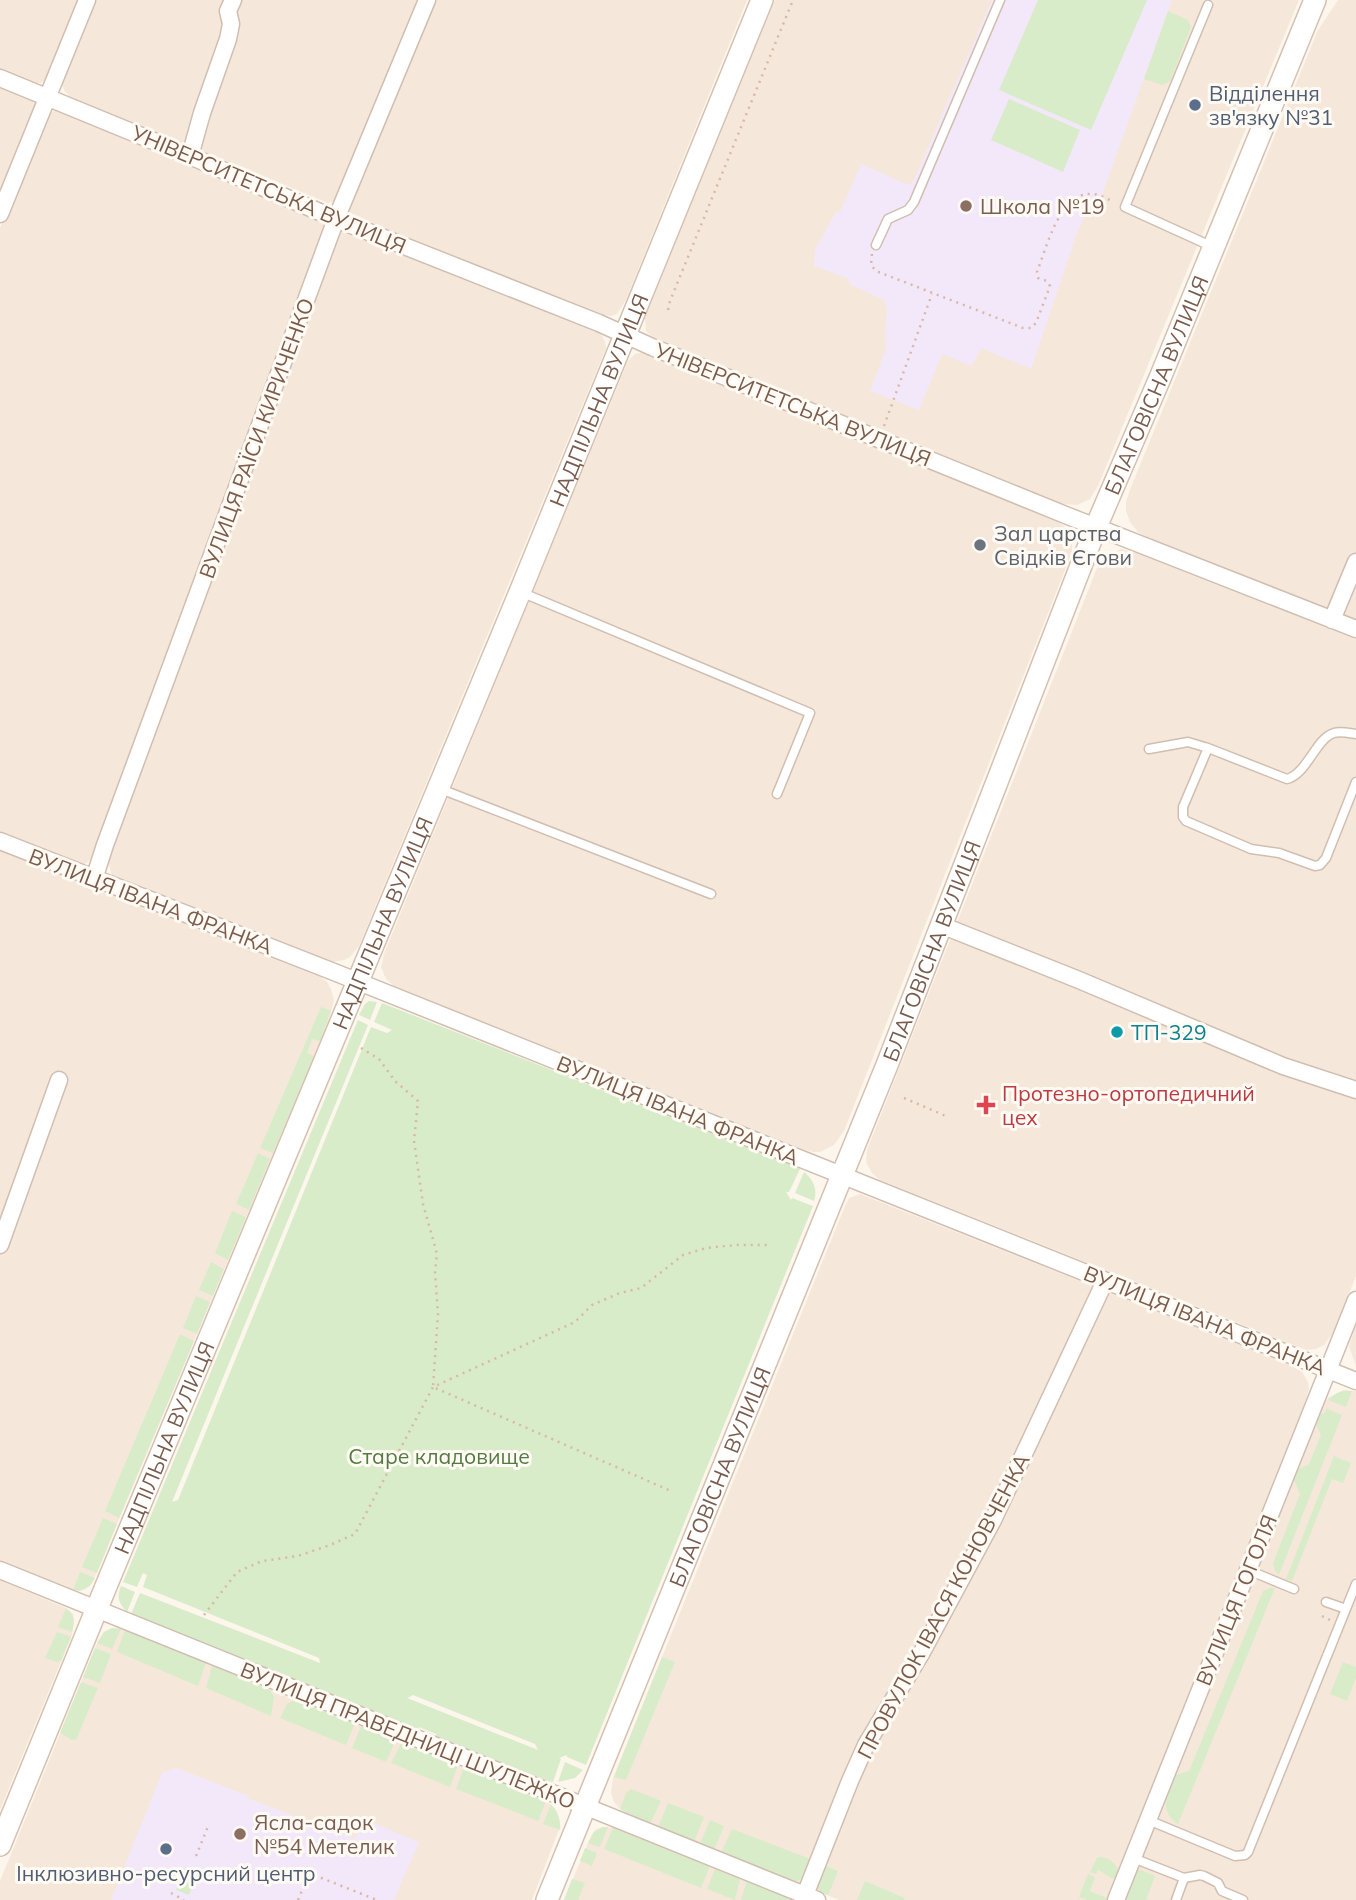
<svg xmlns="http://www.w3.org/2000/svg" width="1356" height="1900" viewBox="0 0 1356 1900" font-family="Mulish,sans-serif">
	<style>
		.residential { fill: #f5e8da }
		.education { fill: #f3e8fa }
		.green { fill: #d8ecc9; fill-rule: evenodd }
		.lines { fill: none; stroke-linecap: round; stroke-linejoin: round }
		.lane-casing { stroke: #d1beb0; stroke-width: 11 }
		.street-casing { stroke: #d1beb0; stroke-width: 19 }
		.secondary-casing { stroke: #d6c0b0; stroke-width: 24 }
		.path { stroke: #d9b8a5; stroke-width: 2.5; stroke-dasharray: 2 5; stroke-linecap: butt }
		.lane { stroke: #fff; stroke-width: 8 }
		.street { stroke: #fff; stroke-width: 16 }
		.secondary { stroke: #fff; stroke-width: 21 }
		.service-dot { fill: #5c6f8a; stroke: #fffaf3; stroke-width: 2.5 }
		.education-dot { fill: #8d6e63; stroke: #fffaf3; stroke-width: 2.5 }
		.worship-dot { fill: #6b7280; stroke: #fffaf3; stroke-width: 2.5 }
		.culture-dot { fill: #0f9aa8; stroke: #fffaf3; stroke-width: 2.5 }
		.health-dot { fill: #e0444e; stroke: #fffaf3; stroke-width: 2.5 }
		.labels { text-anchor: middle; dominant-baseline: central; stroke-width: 6; stroke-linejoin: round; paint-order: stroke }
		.service-label { font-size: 21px; fill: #4e5e75; stroke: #fffaf3; text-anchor: start }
		.street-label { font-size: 21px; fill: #7a5c4d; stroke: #fffaf3 }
		.education-label { font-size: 21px; fill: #785e54; stroke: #fffaf3; text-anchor: start }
		.worship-label { font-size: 21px; fill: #5b616d; stroke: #fffaf3; text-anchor: start }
		.culture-label { font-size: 21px; fill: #0d838f; stroke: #fffaf3; text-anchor: start }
		.health-label { font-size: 21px; fill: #be3a42; stroke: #fffaf3; text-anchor: start }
		.park-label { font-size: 21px; fill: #537a41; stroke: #fffaf3 }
	</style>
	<rect width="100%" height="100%" fill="#fdf6ec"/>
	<path class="residential" d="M0,0H80L47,78L41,83H31L0,71Z
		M90,0H423L337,200L328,203L70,97L64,90L62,82Z
		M435,0H747L626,300L617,314L611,316L603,315L359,218L350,213L349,206L352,199L377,145Z
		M775,0H1299L1098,486L1090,499L1077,505L1061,504L657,339L650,335L646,331L645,318Z
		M1338,0H1356V620L1150,539L1138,532L1130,522L1126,511V502L1131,487L1318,30Z
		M0,84L35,100L36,104L0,201Z
		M57,110H61L323,219L324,225L316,257L306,288L105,821L96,849L92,858L85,864H76L0,833V228L43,118L46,114Z
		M340,230L347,231L600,333L605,341L606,348L359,946L350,957L344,960L332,962L322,960L116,879L112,875L108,862Z
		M645,352L1053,519L1065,527L1072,537V552L1067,565L844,1131L834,1145L820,1152H813L803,1149L394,986L386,979L381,967L385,951L628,361L635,354Z
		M1121,549L1138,553L1356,639V1276L1333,1333L1324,1345L1316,1349L1307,1350L1301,1348L880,1180L872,1173L866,1162L867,1150L1097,568L1106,556Z
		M0,849L317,974L327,982L331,989L334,1000L328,1023L96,1574L90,1586L80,1591L68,1589L0,1562Z
		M860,1194L1289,1364L1302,1372L1308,1382L1309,1389L1304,1405L1106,1900H839L647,1823L629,1815L620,1809L614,1802L611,1793L613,1778L662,1657L845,1206L849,1198Z
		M1356,1323V1366L1349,1347Z
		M1344,1390L1356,1391V1900H1125L1323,1405L1329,1397Z
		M0,1580L66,1608L73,1614L74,1619L72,1635L0,1810Z
		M112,1628L121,1629L548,1802L557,1812L560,1827L532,1900H0V1881L97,1643L104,1632Z
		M603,1827L615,1828L793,1900H564L591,1836L596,1829Z"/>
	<path class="education" d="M992,0H1172L1100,200L1093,198L1077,233L1031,369L981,348L972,366L942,354L919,410L870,391L886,349L885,335L887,310L884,300L851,285L847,278L814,266L815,250L836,212H840L861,164L908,185L913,182Z
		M176,1768L243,1794L247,1795V1798L355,1839L364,1819L419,1842L394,1900H111L162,1773Z"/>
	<path class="green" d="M1038,0H1147L1091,130L999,90Z
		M1168,11L1188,20L1191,27L1171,79L1169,82L1162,85L1144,79Z
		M1009,99L1080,130L1063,172L991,140Z
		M369,1001L377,1002L370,1020L359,1015L365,1004Z
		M382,1003L797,1167L800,1169L789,1192H786L791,1200L792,1198L813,1206L586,1765L567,1757V1755L559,1758L561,1759L553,1782L534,1777L436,1737V1734L419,1727L417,1730L138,1618L131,1614L140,1593L320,1663L319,1658L143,1587L147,1575L143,1573L137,1587L123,1582L358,1020L368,1025L172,1502L178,1500L371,1027L387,1033L392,1030L374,1022ZM413,1695L535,1744L538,1750L407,1698Z
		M321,1007L331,1011L320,1041L312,1039L307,1053L314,1056L273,1153L260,1148Z
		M258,1153L270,1159L249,1210L236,1204Z
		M804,1172C813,1179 818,1189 814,1201L795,1193Z
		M232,1211L246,1217L228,1260L215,1253Z
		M211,1262L224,1269L213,1296L199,1290Z
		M196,1296L210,1302L197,1334L183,1328Z
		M180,1334L194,1341L119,1518L105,1511Z
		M1344,1391H1352L1346,1407L1328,1400L1337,1393Z
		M1326,1408L1342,1415L1279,1575L1275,1571L1273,1563L1300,1494L1294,1480L1298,1469L1309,1464L1321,1435L1316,1424L1320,1414L1325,1413Z
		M1334,1456L1351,1463L1343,1483L1332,1479L1292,1581L1286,1579Z
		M103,1518L117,1524L97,1573L82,1567Z
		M80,1572L95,1578C90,1587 85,1592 73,1590Z
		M121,1586L135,1592L127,1612C119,1604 116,1597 121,1586Z
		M1270,1588H1275L1178,1824C1157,1810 1168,1794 1176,1775L1189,1771L1263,1591Z
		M66,1608C75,1615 75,1622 72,1632L58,1627Z
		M112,1628L121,1629L112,1649L97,1643L104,1632Z
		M125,1630L206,1663L198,1686L117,1652Z
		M57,1632L71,1637L61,1661L57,1662L45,1658Z
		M95,1648L111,1654L100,1683L83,1677Z
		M662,1657L675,1662L626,1780L614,1777Z
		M1343,1662L1356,1667V1678L1347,1701L1330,1694Z
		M212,1666L270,1690L274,1697L271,1716L206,1688Z
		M81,1682L98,1688L76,1740H72L60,1733Z
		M294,1700L355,1723L346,1745L280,1718L287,1704Z
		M361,1726L396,1740L386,1762L352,1748Z
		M402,1742L458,1765L450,1787L391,1763Z
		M565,1762L583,1770L575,1778L558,1782Z
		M464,1767L546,1801L538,1821L456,1789Z
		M631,1789L661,1801L651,1822L647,1823L620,1809L626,1793Z
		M668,1803L704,1817L694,1842L658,1827Z
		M551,1804C558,1812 561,1820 560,1830L543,1824Z
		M710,1820L724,1826L714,1850L700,1844Z
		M603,1827H608L600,1847L588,1843L594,1832Z
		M613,1828L710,1866L701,1888L604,1849Z
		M732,1829L813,1860C809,1871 806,1880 793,1882L721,1853Z
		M585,1848L597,1853L592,1866L580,1861Z
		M1100,1857C1109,1857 1114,1862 1118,1869L1115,1878C1108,1879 1104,1872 1098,1870L1096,1874L1090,1872L1097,1858Z
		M821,1864L838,1871L829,1893L827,1895L821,1892L816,1886Z
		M185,1867L198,1872L189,1895L176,1890Z
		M715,1869L740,1879L735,1900L707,1889Z
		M1137,1870H1140L1155,1876L1146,1900H1125Z
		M1088,1874L1095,1877L1090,1891L1107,1898L1106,1900H1088L1079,1897Z
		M572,1879L585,1883L578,1900H564Z
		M747,1881L793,1900H741Z
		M865,1881L905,1898L904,1900H857Z"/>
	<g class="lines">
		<defs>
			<path id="lane" d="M1208,5L1125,207L1213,247
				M876,245L888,219L908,210L914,202L1000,0
				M523,593L810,713L777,794
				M1208,748L1287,779C1307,774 1316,738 1334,733C1340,731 1349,733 1356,734
				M1149,749L1188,742L1208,748L1183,807V817L1186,821L1251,849L1279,853L1315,866L1320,865L1326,858L1356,782
				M438,788L711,894
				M1248,1570L1294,1589
				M1326,1602L1346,1609
				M1148,1820L1235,1856L1245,1855L1248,1852L1356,1584
				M1133,1858L1184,1878L1200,1875L1204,1876L1218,1883L1222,1891L1243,1900
				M1176,1900L1184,1878"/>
			<path id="street" d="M0,78L190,156L336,219L599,323L652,347L1068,516L1356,629
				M190,156L202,113L228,39L231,24L228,11L233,0
				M0,214L87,0
				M1332,620L1356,562
				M0,841L334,972L1356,1381
				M94,879L105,845L336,219L427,0
				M941,925L1079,980L1283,1066L1356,1090
				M0,1245L59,1080
				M0,1570L817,1900
				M805,1895L850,1781L866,1745L922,1652L993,1520L1105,1281
				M1116,1900L1356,1300"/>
			<g id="secondary">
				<path id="s1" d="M0,1845L109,1579L520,592L762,0"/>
				<path id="s2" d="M547,1900L887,1065L1096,527L1160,378L1315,0"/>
			</g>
		</defs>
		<use href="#lane" class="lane-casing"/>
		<use href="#street" class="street-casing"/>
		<use href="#secondary" class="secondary-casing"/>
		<path class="path" d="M872,254L871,265L876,271L1023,328H1031L1036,323L1050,286L1047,281L1038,278L1037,272C1046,249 1060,191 1092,194C1100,194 1107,199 1114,202
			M668,310L670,301L793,0
			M884,426L932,294
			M361,1048L379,1059L395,1081L418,1101L414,1141L423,1204L437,1254L435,1272L438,1314L433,1387L671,1491
			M904,1098L946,1116
			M204,1615L237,1572L262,1561L298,1556L330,1545L355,1534L433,1387L575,1322L592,1305L620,1293L641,1288L683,1255L706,1248L736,1245H770
			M1322,1616L1330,1620
			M196,1856L209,1824
			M171,1893L184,1900
			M298,1900L309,1873L377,1900"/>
		<use href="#lane" class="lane"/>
		<use href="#street" class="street"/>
		<use href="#secondary" class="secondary"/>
	</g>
	<g class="service-dot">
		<circle cx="1195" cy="105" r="7"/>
		<circle cx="166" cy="1849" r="7"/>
	</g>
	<g class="education-dot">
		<circle cx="966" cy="206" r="7"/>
		<circle cx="240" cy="1834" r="7"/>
	</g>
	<circle class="worship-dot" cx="980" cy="545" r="7"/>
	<circle class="culture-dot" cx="1117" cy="1032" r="7"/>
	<path class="health-dot" d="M982.5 1094.5h7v7h7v7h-7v7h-7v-7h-7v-7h7z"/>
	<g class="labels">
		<g class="service-label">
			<text x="1209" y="93">Відділення<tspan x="1209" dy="24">зв'язку №31</tspan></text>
			<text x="166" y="1873" text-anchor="middle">Інклюзивно-ресурсний центр</text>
		</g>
		<g class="street-label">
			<text transform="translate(269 189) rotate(23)">УНІВЕРСИТЕТСЬКА ВУЛИЦЯ</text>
			<text stroke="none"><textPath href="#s2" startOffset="1633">БЛАГОВІСНА ВУЛИЦЯ</textPath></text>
			<text stroke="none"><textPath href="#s1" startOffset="1564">НАДПІЛЬНА ВУЛИЦЯ</textPath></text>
			<text transform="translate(793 404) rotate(22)">УНІВЕРСИТЕТСЬКА ВУЛИЦЯ</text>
			<text transform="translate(256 438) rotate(-70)">ВУЛИЦЯ РАЇСИ КИРИЧЕНКО</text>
			<text transform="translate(151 901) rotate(21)">ВУЛИЦЯ ІВАНА ФРАНКА</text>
			<text stroke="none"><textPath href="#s1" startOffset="998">НАДПІЛЬНА ВУЛИЦЯ</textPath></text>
			<text stroke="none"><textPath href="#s2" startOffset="1024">БЛАГОВІСНА ВУЛИЦЯ</textPath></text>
			<text transform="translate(678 1110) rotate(22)">ВУЛИЦЯ ІВАНА ФРАНКА</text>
			<text transform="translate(1205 1320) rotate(22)">ВУЛИЦЯ ІВАНА ФРАНКА</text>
			<text stroke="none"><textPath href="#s1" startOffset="430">НАДПІЛЬНА ВУЛИЦЯ</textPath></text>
			<text stroke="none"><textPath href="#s2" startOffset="457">БЛАГОВІСНА ВУЛИЦЯ</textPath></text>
			<text transform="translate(1236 1600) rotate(-68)">ВУЛИЦЯ ГОГОЛЯ</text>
			<text transform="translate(943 1606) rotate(-62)">ПРОВУЛОК ІВАСЯ КОНОВЧЕНКА</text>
			<text transform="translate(408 1735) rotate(22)">ВУЛИЦЯ ПРАВЕДНИЦІ ШУЛЕЖКО</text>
		</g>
		<g class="education-label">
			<text x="980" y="206">Школа №19</text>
			<text x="254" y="1822">Ясла-садок<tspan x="254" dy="24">№54 Метелик</tspan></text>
		</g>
		<g class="worship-label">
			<text x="994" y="533">Зал царства<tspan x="994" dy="24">Свідків Єгови</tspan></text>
		</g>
		<g class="culture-label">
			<text x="1131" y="1032">ТП-329</text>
		</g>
		<g class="health-label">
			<text x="1002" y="1093">Протезно-ортопедичний<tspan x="1002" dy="24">цех</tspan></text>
		</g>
		<g class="park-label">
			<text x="439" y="1456">Старе кладовище</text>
		</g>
	</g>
</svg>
